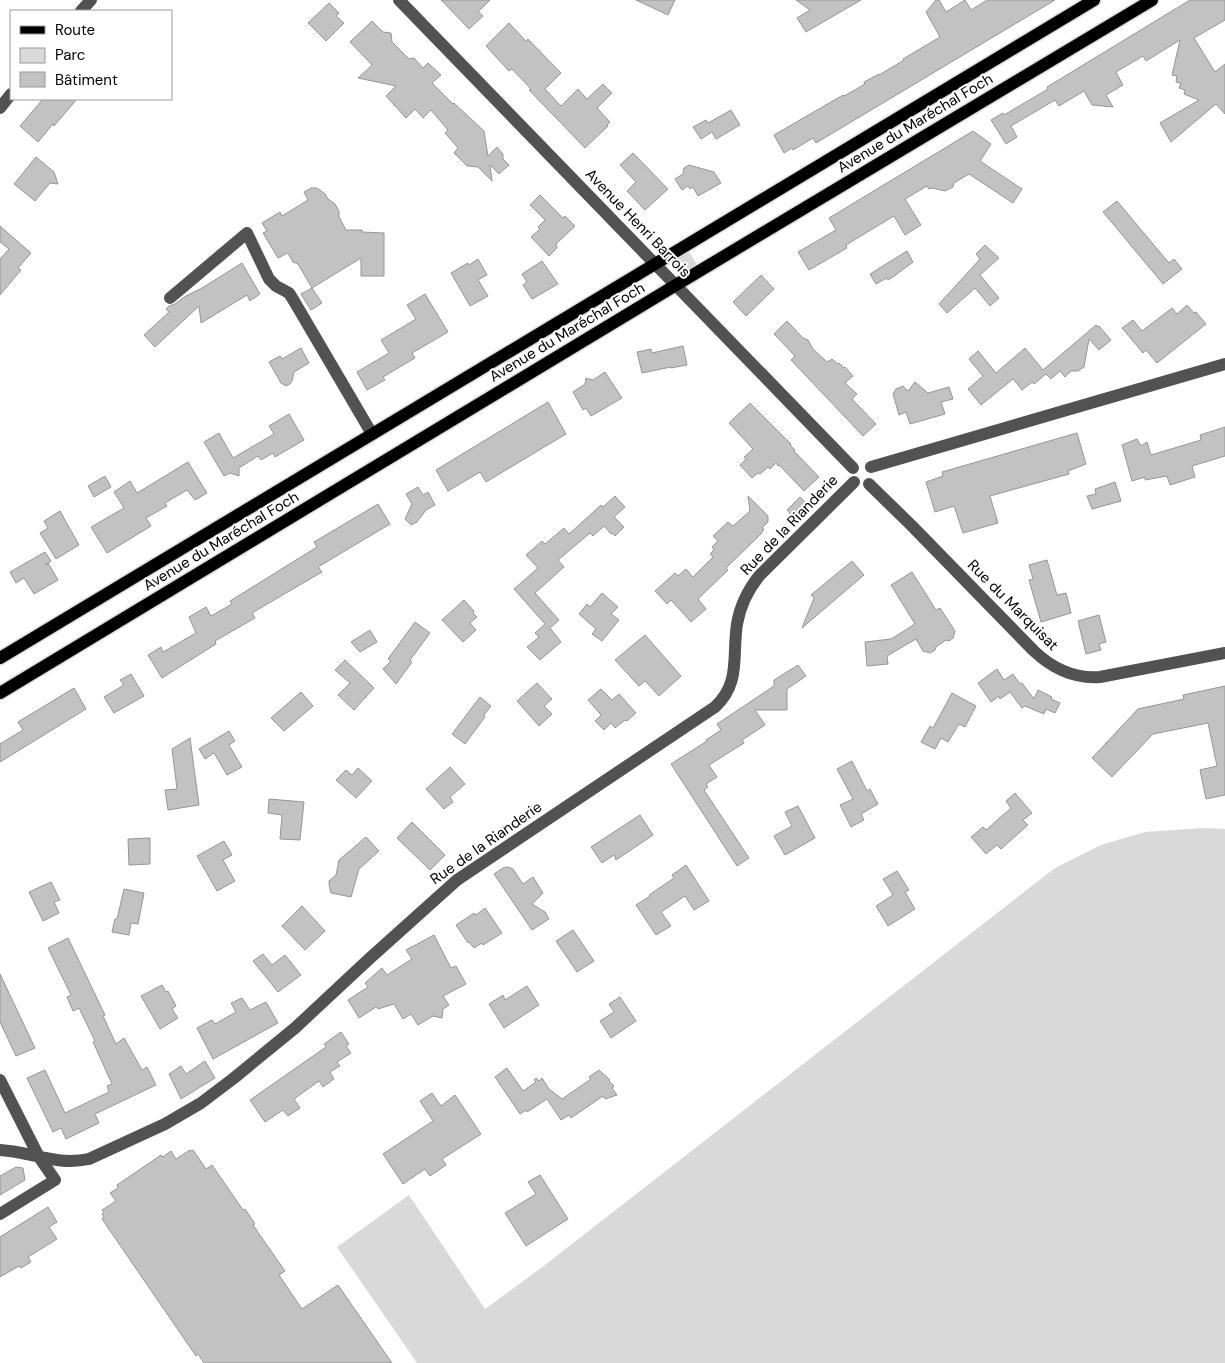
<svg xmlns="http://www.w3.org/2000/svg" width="1225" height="1363" viewBox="0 0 1225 1363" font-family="'DM Sans',sans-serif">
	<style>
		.green { fill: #d9d9d9 }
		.building { fill: #c2c2c2; stroke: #969696 }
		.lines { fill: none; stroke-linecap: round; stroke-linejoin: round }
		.major-casing { stroke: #dbdbdb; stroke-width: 15 }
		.minor { stroke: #525252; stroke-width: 12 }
		.major { stroke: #000; stroke-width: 12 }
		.labels { text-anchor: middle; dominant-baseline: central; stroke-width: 4; stroke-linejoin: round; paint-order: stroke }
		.street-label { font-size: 15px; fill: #000; stroke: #fff }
	</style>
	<rect width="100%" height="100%" fill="#fff"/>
	<path class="green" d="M688,250L699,268L684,275L672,263L675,259Z
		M1202,828L1225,829V1363H417L337,1247L409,1195L485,1309L541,1268L1055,868L1101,845L1145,832Z"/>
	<path class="building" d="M441,0H490L478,12L483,16L469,29Z
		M636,0H675L668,15Z
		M796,0H861L806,32L797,18L810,10Z
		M936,0H939L946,12L965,0L971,10L987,0H1055L816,143L813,138L793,150L792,148L784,153L774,135L843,95L844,96L865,84L864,82L879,74V75L904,60L903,59L940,37L926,12Z
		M1190,0H1225V20L1194,38L1215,72L1225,64V114L1216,104L1171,142L1160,123L1199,100L1184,94L1185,90L1179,88L1181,83L1176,82L1177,76L1172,75L1180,40L1146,61L1143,56L1116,72L1123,85L1106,95L1113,107L1092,105L1084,91L1059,106L1055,100L1011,126L1017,137L1006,144L991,120L1003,113L1004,115L1048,89L1047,87Z
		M329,3L339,13L336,16L344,23L326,41L308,23Z
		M372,21L383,32L391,33L392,42L409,59L414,58L423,68L428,63L441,75L432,83L453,104L454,103L484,131L488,156L497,147L503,154V159L509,165L499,174L490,165L492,181L478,167L467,166L454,153L458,148L445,133L448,130L431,110L423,118L415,109L406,118L386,96L396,86L358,78L372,65L350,42Z
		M509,23L526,41L528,39L561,73L545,89L561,106L578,89L587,99L603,84L612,93L597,108L610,122L607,125L608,126L585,148L529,90L531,89L512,69L509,71L486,46Z
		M43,99H77L54,126L53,124L38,142L20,126Z
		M731,110L740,125L716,139L712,132L701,139L693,127L706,120L708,123Z
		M973,131L991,144L980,161L1022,189L1013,203L969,174L954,183L953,187L945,191L932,188L929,189L927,186L905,199L921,225L905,235L894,216L846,245L847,248L809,270L798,252L836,230L829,218Z
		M633,153L668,189L645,210L627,191L636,182L620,165Z
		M36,157L54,172L58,184L50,183L35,201L14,184Z
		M689,165L714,172L721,183L698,196L693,187L690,189L688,186L682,190L675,179L683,174L684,168Z
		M311,188H317L325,194L328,199L335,204L339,211V217L346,230H362V232L384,233V276H361V258L312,288L322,303L311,310L301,294L312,288L298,264L293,262L288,253L278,258L263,233L267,231L262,223L280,212L282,216L308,200L304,192Z
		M540,195L563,218L565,216L575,226L556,244L557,248L549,256L531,237L540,229L538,227L545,220L530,205Z
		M1117,201L1169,263L1174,259L1182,269L1163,284L1103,212Z
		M0,226L31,253L18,268L21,270L0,295V259L9,249L0,242Z
		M985,245L999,258L980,275L999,298L990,306L975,288L947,313L939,304L980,259L976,254Z
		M907,251L913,262L893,277L888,280L887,278L876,284L870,274Z
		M478,259L487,275L478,280L488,296L470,306L451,273L468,263L469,265Z
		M542,261L558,284L532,299L523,285L527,282L522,274Z
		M242,263L260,294L250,301L247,295L201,323L199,306L155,347L144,335L169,312L166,309L169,306L175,304L184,297L202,288Z
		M761,275L774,289L746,316L733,302Z
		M425,294L448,332L412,353L415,358L383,377L385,380L367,390L357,372L389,353L381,340L416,319L407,305Z
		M1187,305L1194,313L1196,312L1206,324L1157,363L1146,350L1143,353L1122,328L1133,320L1142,331L1172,308L1177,314Z
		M787,321L803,338L808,340L813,349L827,362L832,359L838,364L839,363L844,368L845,367L853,376L845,383L857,394L852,399L876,424L863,436L791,360L795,356L774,334Z
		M1096,325L1098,327L1099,326L1111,340L1099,350L1089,339L1084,367L1078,371H1071L1065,377L1060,371L1051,379L1046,374L1034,384L1032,382L1022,390L1013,379L981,405L968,389L983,376L969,359L978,351L996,373L1025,348L1043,370Z
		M683,346L687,365L671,368V367L642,373L637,352L651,349L652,353Z
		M301,348L309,363L294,372L292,381L290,384L286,386L281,383L269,362L280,356L282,359Z
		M605,372L622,398L591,416L586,408L583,410L573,392L585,384L586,378L593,380Z
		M915,382L928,393L949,387L953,399L941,402L945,414L910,424L906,412L899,415L893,394L896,389L903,386L908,391Z
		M548,402L566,434L486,482L480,472L448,491L436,470Z
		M750,403L791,444L790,445L795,450L794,451L819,477L804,491L779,465L778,466L776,463L770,469L768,467L760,474L758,473L752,478L740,465L746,459L744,457L753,449L729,423Z
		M289,414L304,440L275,457L273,453L261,460L258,456L239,468V476L230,473L224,476L204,442L219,433L233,458L274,434L269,426Z
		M1225,427V456L1192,466L1195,477L1170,485L1167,476L1145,480V477L1132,481L1122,445L1137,439L1141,446L1147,442L1151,455L1201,440L1200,435Z
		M1077,433L1086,464L1068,471L1069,474L990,496L998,523L963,533L954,506L935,512L926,482L943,476L942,472Z
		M188,462L207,493L195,500L187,490L165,503L167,506L146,518L151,526L107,553L91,527L124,508L114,492L130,481L137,493Z
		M105,476L111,487L94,497L88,486Z
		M1115,482L1121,501L1092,509L1087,496L1096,494L1095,489Z
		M418,487L423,495L428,492L435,505L426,510L417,522L411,525L405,519L412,504L406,494Z
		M615,496L625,507L614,517L624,527L615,536L612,533L611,534L604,526L593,536L590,533L558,560L564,567L535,593L559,620L550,628L561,642L540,660L527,647L539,637L535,633L545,624L514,589L538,568L526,555L542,541L545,544L564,528L569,534L601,505L603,507Z
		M748,496L768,516V522L762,528L764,529L761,534L726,568L728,570L698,599L706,609L691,622L671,600L667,604L655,591L675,573L678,576L686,569L693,577L713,557L710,554L714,550L712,547L718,541L713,536L728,522L733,526L750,511Z
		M800,497L809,506L795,519L787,510Z
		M378,504L390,524L318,567L322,572L252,613L255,618L215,641L216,644L162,678L148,655L161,647L163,652L196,633L189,617L206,607L211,616L232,604L230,601L317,547L314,542Z
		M60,511L79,545L56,559L40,533L48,528L44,521Z
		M45,552L51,561L45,565L48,563L58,580L34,594L24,578L16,583L10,572Z
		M1047,560L1057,595L1066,593L1071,613L1041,622L1029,580L1033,579L1029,565Z
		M852,561L864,575L802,628L814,598L811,595Z
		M912,572L936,610L940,608L955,631L953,638L949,641L946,640L936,647L935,650L930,653L923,651L916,639L887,656L888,664L867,666L865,642L891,639L915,624L891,585Z
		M602,593L618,607L611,614L619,620L602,641L592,634L596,629L579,614L587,604L590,607Z
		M464,600L474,611L473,613L477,617L470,623L476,630L463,642L442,620Z
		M1099,615L1106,642L1099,644L1101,650L1086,654L1078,621Z
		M415,622L430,633L410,660L412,662L396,684L383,669L391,661L388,659Z
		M370,630L377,642L360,652L351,642Z
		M645,635L681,676L659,696L645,681L639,686L615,660Z
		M345,660L374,688L354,710L338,695L350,683L335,670Z
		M798,665L806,676L787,689V710H755L765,725L742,740L744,743L709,765L717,777L706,784L708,787L704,790L749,858L737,866L671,764L707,741L706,740L721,730L717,724L774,686V680Z
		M997,669L1004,680L1013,674L1020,684L1022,683L1034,699L1038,690L1052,697L1051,699L1060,703L1055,713L1046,709L1044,714L1025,706L1022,708L1010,692L1000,699L999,696L991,702L978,683Z
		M131,674L144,696L114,713L104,697L124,685L120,680Z
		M537,683L552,699L544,706L552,714L539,726L517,701Z
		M1225,686V795L1206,799L1200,770L1217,766L1208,723L1153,734L1112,777L1092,758L1138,709L1184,699L1183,695Z
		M74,688L86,709L0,762V744L23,730L18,722Z
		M601,689L612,700L619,694L636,713L627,721L625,720L615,728L611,723L604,730L595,721L601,715L588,700Z
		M301,692L313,706L284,731L271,718Z
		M952,693L976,706L965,727L959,724L948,742L941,738L935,749L921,742L930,726L933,728Z
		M480,697L491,706L484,715L485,717L465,744L452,734Z
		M229,731L235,741L229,745L242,767L227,775L214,753L205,759L199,749Z
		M190,738L199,805L168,810L165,790L177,789L172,749Z
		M852,761L867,791L870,789L878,804L861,814L864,820L851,827L840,805L853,799L837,769Z
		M450,767L465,784L450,797L453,802L444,809L426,789Z
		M358,768L372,781L356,798L336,780L346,770L352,775Z
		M1015,793L1032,813L1023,820L1028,825L1001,849L997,845L986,854L971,837L983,827L986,830L1011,808L1006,801Z
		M269,799L304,802L300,840L280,839L282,815L268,813Z
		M798,806L815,838L785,855L774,836L792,826L785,812Z
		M640,815L653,835L616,860L614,855L602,863L591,847Z
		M412,822L445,855L430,870L397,838Z
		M366,837L379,851L359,869L351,897L331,893L329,884V881L336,875L339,860Z
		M150,838V864L129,865L128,839Z
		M224,841L232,855L223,860L235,881L217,891L197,856Z
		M686,865L709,901L694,910L685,896L661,912L671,926L656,935L636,905L650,896L649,895L674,878L672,875Z
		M508,867L513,869L523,884L533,877L543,893L532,904L545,912L549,919L532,930L494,874L503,868Z
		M897,871L909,890L905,892L915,909L888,926L876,906L893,895L883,879Z
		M51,882L60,900L54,902L59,913L43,921L29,892Z
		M124,889L144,893L138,924L131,923L129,935L112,932L115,919H117Z
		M302,906L325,931L305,950L282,926Z
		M485,908L502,933L483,945L482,943L474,948L469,942L468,943L456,925L474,913L476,915Z
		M573,930L594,961L577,972L556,941Z
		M434,935L451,968L456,966L466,984L443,996L449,1005L443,1009L442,1018L433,1016L418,1025L411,1014L403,1019L394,1004L378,1009L376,1007L359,1018L348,1000L368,987L365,983L382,968L387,975L412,959L406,950Z
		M68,938L105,1015L103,1016L116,1044L124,1038L142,1070L147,1067L156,1085L95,1114L99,1123L66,1139L61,1128L53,1132L27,1078L45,1070L65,1113L109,1092L107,1086L112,1084L93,1042L95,1041L79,1008L73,1011L67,997L71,995L48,948Z
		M263,954L272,965L285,955L301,975L278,992L253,961Z
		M0,974L35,1048L16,1056L0,1022Z
		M162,985L166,992L168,991L176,1006L172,1009L178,1018L160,1029L141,996Z
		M527,986L539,1005L504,1028L489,1004L503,995L505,1000Z
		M620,997L636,1021L611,1038L600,1021L614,1012L609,1004Z
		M242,998L250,1010L266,1002L278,1023L213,1059L197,1028L212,1020L215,1024L236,1012L231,1003Z
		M341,1032L349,1044L346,1046L351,1053L337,1062L340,1066L330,1072L334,1079L323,1087L319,1081L294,1099L300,1108L288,1116L283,1110L265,1122L250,1100L326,1047L324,1044Z
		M205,1061L215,1078L181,1099L169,1074L181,1066L186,1074Z
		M507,1068L523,1091L536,1082L534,1080L536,1078L539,1081L542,1078L549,1089L562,1099L591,1079L589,1077L599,1070L610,1080L609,1081L614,1086L612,1088L617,1095L605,1099L603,1096L571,1118L569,1115L561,1120L547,1099L527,1112L526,1110L520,1114L495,1077Z
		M432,1093L441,1106L455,1095L481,1134L442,1159L446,1165L430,1176L425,1169L403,1184L383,1154L433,1121L420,1101Z
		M190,1150L191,1151L193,1150L206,1169L212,1165L243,1210L245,1209L255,1224L253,1225L285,1271L279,1275L302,1309L338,1285L392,1363H204L198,1354L196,1356L102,1219L104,1217L102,1214L104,1212L102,1210L116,1201L110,1193L118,1188L117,1185L161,1155L163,1157L171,1151L176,1159Z
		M16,1167L23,1168L25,1180L0,1195V1176Z
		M540,1175L568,1219L526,1246L505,1213L536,1194L528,1182Z
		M48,1207L57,1222L49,1227L57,1239L28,1257L31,1262L21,1268L19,1266L0,1277V1237Z"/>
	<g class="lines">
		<defs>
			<path id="major" d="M0,658L1094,0
				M0,693L676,285L1152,0"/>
		</defs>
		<use href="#major" class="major-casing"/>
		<path class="minor" d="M399,0L853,468
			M81,11L91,0
			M0,108L11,94
			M170,298L247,233L269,279L276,286L289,293L294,301L372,434
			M871,467L1225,364
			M869,484L912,526L1034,651C1052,668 1074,679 1100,677L1225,653
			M0,1080L39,1157L55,1180L0,1214
			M0,1150C33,1152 56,1166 89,1159L165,1124L201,1103L234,1078L295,1028L369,959L457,880L715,707C741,683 732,656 737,624C740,606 748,590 759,576L854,482"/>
		<use href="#major" class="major"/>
	</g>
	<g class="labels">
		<g class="street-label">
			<text transform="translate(915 123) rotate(-31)">Avenue du Maréchal Foch</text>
			<text transform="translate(638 223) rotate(46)">Avenue Henri Barrois</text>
			<text transform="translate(567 332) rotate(-31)">Avenue du Maréchal Foch</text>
			<text transform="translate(789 525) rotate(-46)">Rue de la Rianderie</text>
			<text transform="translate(221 541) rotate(-31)">Avenue du Maréchal Foch</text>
			<text transform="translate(1013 605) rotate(45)">Rue du Marquisat</text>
			<text transform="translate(486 843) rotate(-35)">Rue de la Rianderie</text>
		</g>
	</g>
	<rect x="10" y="10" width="162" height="90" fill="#ffffff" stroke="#999999"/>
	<rect x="20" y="26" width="25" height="8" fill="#000000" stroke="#999999"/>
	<text x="55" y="35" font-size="15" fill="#000000">Route</text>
	<rect x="20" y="48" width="25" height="15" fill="#d9d9d9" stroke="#999999"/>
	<text x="55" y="60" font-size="15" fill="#000000">Parc</text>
	<rect x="20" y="72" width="25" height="15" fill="#c2c2c2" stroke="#999999"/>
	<text x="55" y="85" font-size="15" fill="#000000">Bâtiment</text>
</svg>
